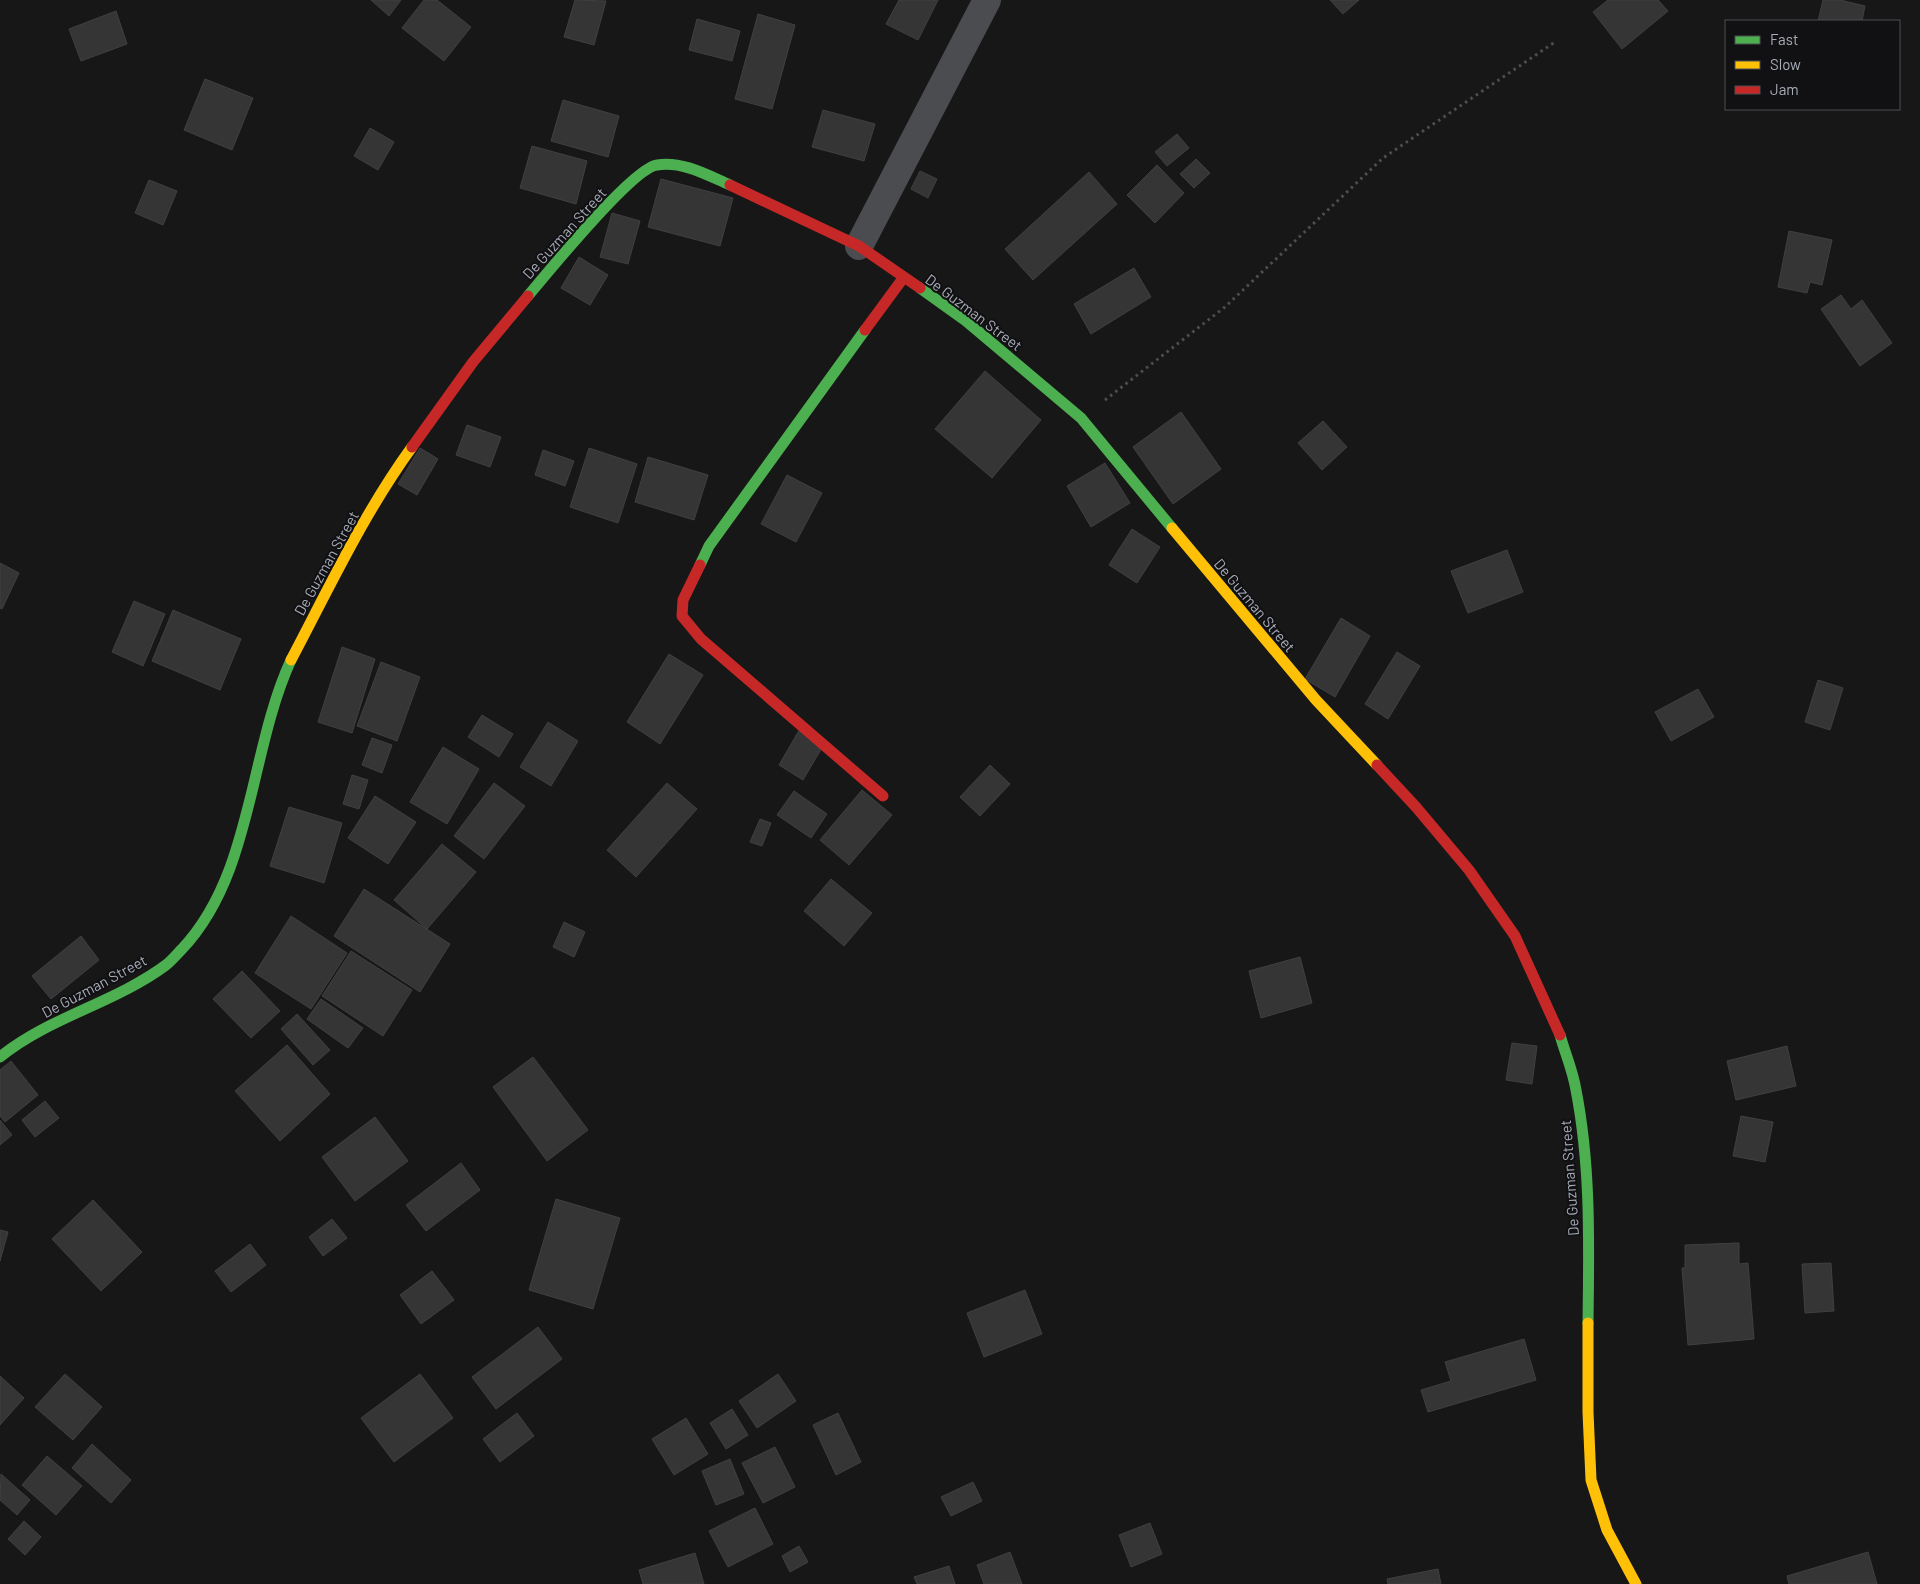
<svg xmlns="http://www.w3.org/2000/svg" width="1920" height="1584" viewBox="0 0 1920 1584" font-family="Barlow,sans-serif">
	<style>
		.building { fill: #353536; stroke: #3f4043 }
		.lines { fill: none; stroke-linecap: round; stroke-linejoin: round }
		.path { stroke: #4d4e52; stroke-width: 3; stroke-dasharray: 2.5 4; stroke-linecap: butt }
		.street { stroke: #4b4c50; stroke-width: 28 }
		.fast { stroke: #4caf50; stroke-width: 11 }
		.slow { stroke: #ffc107; stroke-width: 11 }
		.jam { stroke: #c62828; stroke-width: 11 }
		.labels { text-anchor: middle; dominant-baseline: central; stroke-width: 4; stroke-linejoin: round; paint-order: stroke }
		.street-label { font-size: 15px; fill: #a8adb8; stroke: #111113 }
	</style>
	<rect width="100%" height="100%" fill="#171717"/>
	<path class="building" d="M371,0H401L389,16Z
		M424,0H437L471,27L444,61L402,28Z
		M575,0L606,1L594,45L564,37Z
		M899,0H938L918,40L886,24Z
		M1330,0H1359L1343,14Z
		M1608,0H1658L1668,11L1622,49L1593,12Z
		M1823,0H1840L1865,6L1862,21H1818Z
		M116,11L127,44L81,61L69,29Z
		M758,14L795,25L772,109L735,99Z
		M697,19L740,31L732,61L689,50Z
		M205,79L253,98L232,150L184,130Z
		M563,100L619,116L608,157L551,141Z
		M823,110L875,124L864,161L812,147Z
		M370,128L394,142L378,170L354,156Z
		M1177,134L1189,148L1167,166L1155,152Z
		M532,146L587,161L576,204L520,188Z
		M1196,159L1210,173L1194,188L1180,174Z
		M1157,165L1184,193L1155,223L1127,195Z
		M920,171L937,179L928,198L911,189Z
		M1089,172L1117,204L1033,280L1005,249Z
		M661,179L733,198L720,246L648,227Z
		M149,180L177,191L163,225L135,213Z
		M612,213L640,221L628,264L600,257Z
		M1789,231L1832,240L1822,285L1810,282L1807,293L1778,287Z
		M579,257L608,275L590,305L561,288Z
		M1134,268L1151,297L1091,334L1074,304Z
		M1841,295L1851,309L1862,300L1892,343L1860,366L1821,309Z
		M985,371L1041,420L992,478L935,429Z
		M1181,412L1221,469L1173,504L1133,447Z
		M1323,421L1347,447L1322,470L1298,443Z
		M467,425L501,437L490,467L456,455Z
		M420,448L438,459L417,495L398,484Z
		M589,448L637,464L618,523L570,507Z
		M543,450L574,461L565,486L535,475Z
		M648,457L708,475L694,520L635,502Z
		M1105,463L1130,503L1091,527L1067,486Z
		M787,475L822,493L796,542L761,524Z
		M1132,529L1160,547L1137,583L1109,565Z
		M1507,550L1523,592L1468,613L1451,571Z
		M0,563L19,573L2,609L0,608Z
		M134,601L165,614L143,666L112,652Z
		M173,610L241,639L220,690L152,661Z
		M1341,618L1370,636L1335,697L1305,679Z
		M342,647L375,659L352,733L318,722Z
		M1397,652L1420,666L1388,719L1365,704Z
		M669,654L703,675L660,744L627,722Z
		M381,662L420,677L397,741L357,726Z
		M1818,680L1843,688L1830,730L1805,722Z
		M1698,689L1714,717L1671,741L1655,712Z
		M482,715L513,734L499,757L468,737Z
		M548,722L578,741L551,786L520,767Z
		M801,727L826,741L803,780L779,765Z
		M372,738L392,745L382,773L362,765Z
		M443,747L479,769L447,824L410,802Z
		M990,765L1010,784L980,816L960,797Z
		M352,775L368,780L359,809L343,804Z
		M494,783L525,806L484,859L454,836Z
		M667,783L697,809L636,877L607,850Z
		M862,790L892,815L849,865L820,840Z
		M794,791L827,814L811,838L777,815Z
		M375,796L416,822L388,864L348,838Z
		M289,807L342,823L324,883L270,866Z
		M760,819L771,823L762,846L750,842Z
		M442,844L476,872L427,929L394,900Z
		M831,879L872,913L844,946L804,911Z
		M364,889L450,944L420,992L334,936Z
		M291,916L347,953L311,1009L255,973Z
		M564,922L585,932L574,957L553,947Z
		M81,936L99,960L51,999L32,976Z
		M351,951L412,990L383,1036L322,996Z
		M1300,957L1312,1003L1261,1018L1249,971Z
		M242,971L280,1011L251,1038L213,999Z
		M321,999L363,1028L348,1048L307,1019Z
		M297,1014L330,1050L313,1065L281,1029Z
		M1512,1043L1537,1046L1532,1084L1506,1080Z
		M287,1045L330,1094L280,1141L235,1091Z
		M1787,1046L1796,1086L1736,1100L1727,1061Z
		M533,1057L588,1130L547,1161L493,1087Z
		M11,1061L38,1095L5,1122L0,1116V1070Z
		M45,1101L59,1118L35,1137L22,1120Z
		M1741,1116L1773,1122L1765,1162L1733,1156Z
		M375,1117L408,1161L355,1201L322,1157Z
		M0,1120L12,1135L0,1145Z
		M461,1163L480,1190L426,1231L406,1205Z
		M556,1199L620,1218L593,1309L529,1290Z
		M93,1200L142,1252L101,1291L52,1239Z
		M332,1219L347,1238L323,1256L309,1237Z
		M0,1230L8,1232L0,1261Z
		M1739,1243V1264L1748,1263L1754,1339L1688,1345L1682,1268H1685V1245Z
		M250,1244L266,1265L231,1292L215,1271Z
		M1831,1263L1834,1311L1805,1313L1802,1264Z
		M432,1271L454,1300L421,1324L400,1295Z
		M1025,1290L1042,1334L984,1357L967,1313Z
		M538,1327L562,1359L496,1409L472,1377Z
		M1524,1339L1536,1380L1428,1412L1421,1390L1451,1381L1445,1362Z
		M65,1374L102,1407L73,1440L35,1407Z
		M420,1374L453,1418L394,1462L361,1418Z
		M778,1374L796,1401L757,1428L739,1401Z
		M0,1376L24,1398L0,1425Z
		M732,1409L748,1435L726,1449L710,1423Z
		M517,1413L534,1436L500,1462L483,1439Z
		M838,1413L861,1462L836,1475L813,1425Z
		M686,1418L708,1454L674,1475L652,1439Z
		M92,1444L131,1480L111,1503L72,1468Z
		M775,1447L795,1487L763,1503L742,1463Z
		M47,1456L82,1486L56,1515L22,1485Z
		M730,1459L744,1494L716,1505L702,1471Z
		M1,1474L30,1500L17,1515L0,1500Z
		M973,1482L982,1501L951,1516L941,1497Z
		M755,1508L773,1544L728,1567L709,1531Z
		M24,1521L41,1537L25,1555L8,1539Z
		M1150,1523L1162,1554L1131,1567L1119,1535Z
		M799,1546L808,1562L790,1572L782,1556Z
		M1010,1552L1022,1584H984L977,1565Z
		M1868,1552L1877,1584H1789L1787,1576Z
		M695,1553L704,1584H643L639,1570Z
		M949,1566L955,1584H917L914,1577Z
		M1438,1569L1441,1584H1388L1387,1579Z"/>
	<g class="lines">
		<path class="path" d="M1105,400L1225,307L1383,158L1555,42"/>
		<path class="street" d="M859,246L987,0"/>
		<path class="fast" d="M920,288L966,321L1081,418L1172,528
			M528,296C548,272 633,168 657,165C683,161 707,175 730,185
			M700,565L709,546L865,330
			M1560,1035C1565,1053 1573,1071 1576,1090C1591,1167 1589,1245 1588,1323
			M0,1057C49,1017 115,1003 166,965C172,960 177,954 182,949C253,874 249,751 291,660"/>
		<path class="slow" d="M1172,528L1316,700L1377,765
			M291,660C329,588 364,513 412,447
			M1588,1323V1412L1591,1480L1607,1530L1636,1584"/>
		<path class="jam" d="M730,185L859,246L920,288
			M865,330L904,277
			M412,447L473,362L528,296
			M700,565L683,600L682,616L701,639L883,796
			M1377,765L1416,807L1469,870L1515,936L1560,1035"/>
	</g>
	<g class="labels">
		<g class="street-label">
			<text transform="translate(564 233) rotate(-48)">De Guzman Street</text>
			<text transform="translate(974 312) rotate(37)">De Guzman Street</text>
			<text transform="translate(326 563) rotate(-61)">De Guzman Street</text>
			<text transform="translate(1255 605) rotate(50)">De Guzman Street</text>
			<text transform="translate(94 986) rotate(-28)">De Guzman Street</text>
			<text transform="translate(1569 1178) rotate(-94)">De Guzman Street</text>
		</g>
	</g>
	<rect x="1725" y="20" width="175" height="90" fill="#111113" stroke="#4d4f55"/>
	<rect x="1735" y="36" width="25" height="8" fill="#4caf50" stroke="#4d4f55"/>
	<text x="1770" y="45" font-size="15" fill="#a8adb8">Fast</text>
	<rect x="1735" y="61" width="25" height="8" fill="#ffc107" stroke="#4d4f55"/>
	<text x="1770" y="70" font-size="15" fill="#a8adb8">Slow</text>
	<rect x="1735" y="86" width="25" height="8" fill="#c62828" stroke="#4d4f55"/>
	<text x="1770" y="95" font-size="15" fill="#a8adb8">Jam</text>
</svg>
